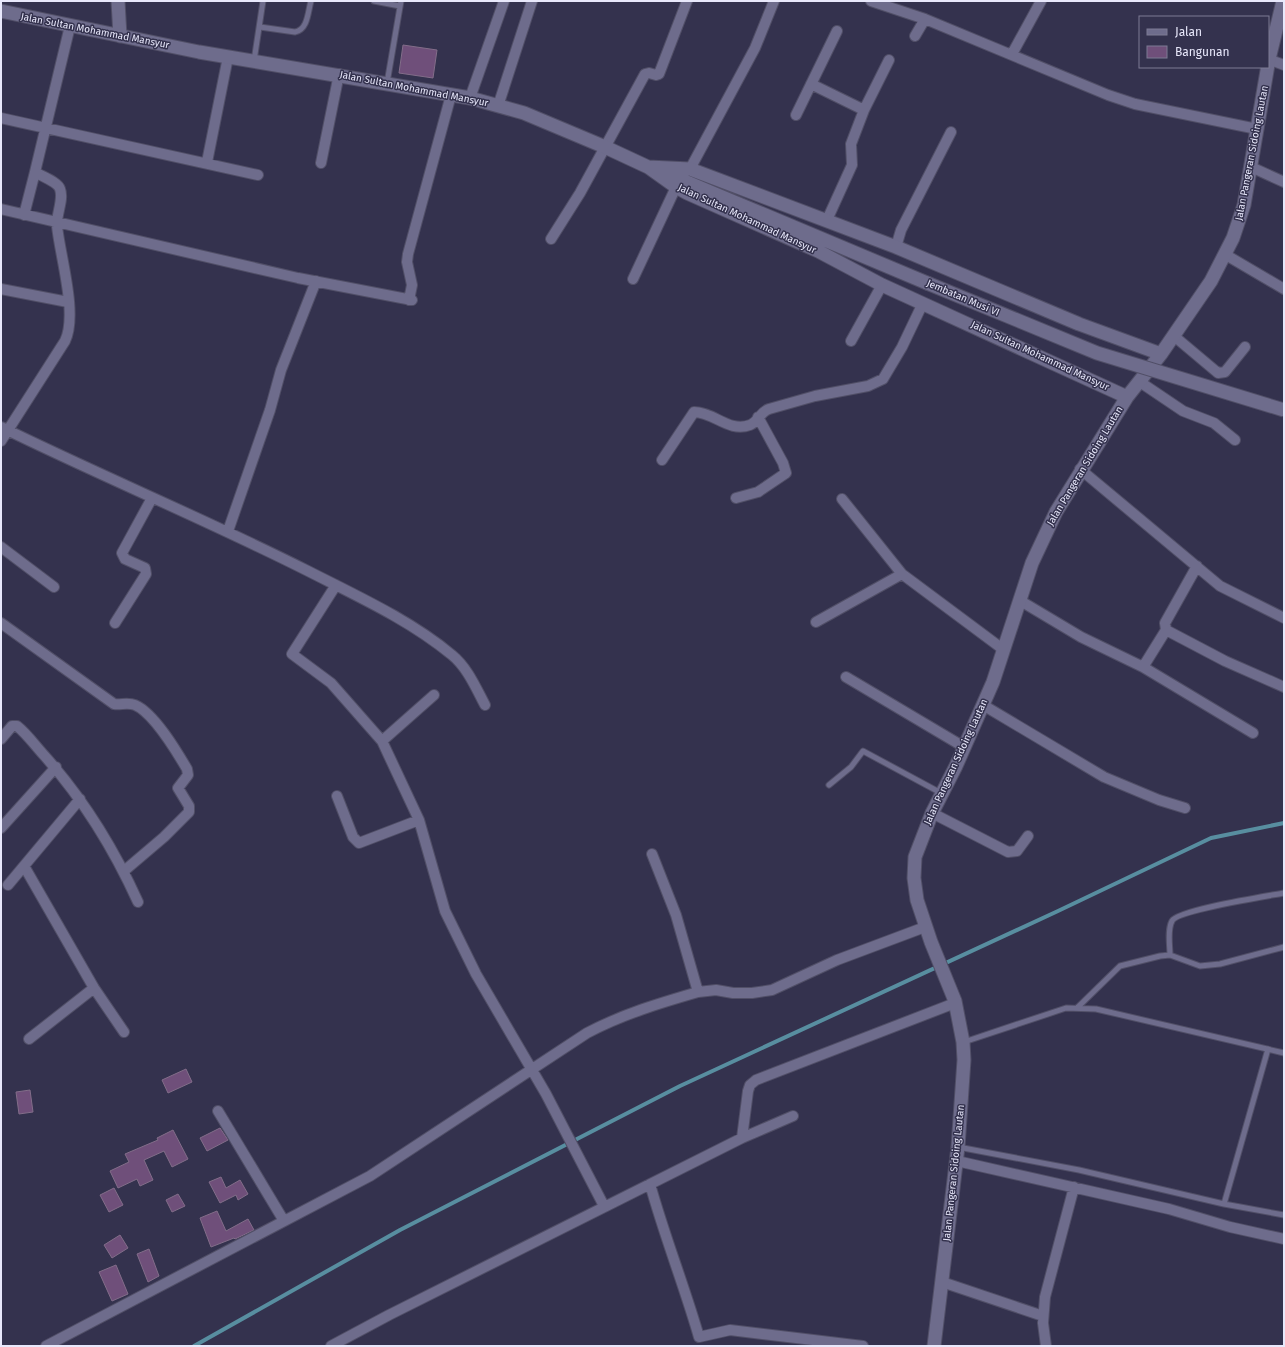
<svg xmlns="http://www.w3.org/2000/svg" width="1285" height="1347" viewBox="0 0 1285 1347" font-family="'Fira Sans',sans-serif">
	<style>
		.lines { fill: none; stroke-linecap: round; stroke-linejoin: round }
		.stream { stroke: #588ea0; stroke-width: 4 }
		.building { fill: #6f4f7a; stroke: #826d89 }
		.service-casing { stroke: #514f67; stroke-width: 7 }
		.minor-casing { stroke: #514f67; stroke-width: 12 }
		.tertiary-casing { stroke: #514f67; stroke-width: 15 }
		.service { stroke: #6e6c8c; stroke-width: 5 }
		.minor { stroke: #6e6c8c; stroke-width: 10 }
		.tertiary { stroke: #6e6c8c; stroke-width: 13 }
		.tertiary-bridge-casing { stroke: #514f67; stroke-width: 15; stroke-linecap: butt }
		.tertiary-bridge { stroke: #6e6c8c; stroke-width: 13 }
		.labels { text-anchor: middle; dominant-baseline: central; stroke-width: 3; stroke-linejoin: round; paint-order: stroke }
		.street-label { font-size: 10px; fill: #e8e8fb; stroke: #34324e }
	</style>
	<rect width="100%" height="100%" fill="#34324e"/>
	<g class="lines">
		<path class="stream" d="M194,1346L400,1230L680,1086L1058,911L1211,838L1284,823"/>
	</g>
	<path class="building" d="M403,45L437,50L433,78L399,73Z
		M186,1069L192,1082L168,1093L162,1080Z
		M30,1090L33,1112L19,1114L16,1092Z
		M220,1128L228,1140L207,1151L200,1138Z
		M173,1130L188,1159L172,1167L164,1151L144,1160L153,1180L140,1186L137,1179L118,1188L110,1171L129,1162L125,1154L158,1140L157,1138Z
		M221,1177L226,1188L240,1180L248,1194L238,1200L236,1195L220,1203L209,1182Z
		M114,1188L123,1205L109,1212L100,1195Z
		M178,1194L185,1206L172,1212L166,1200Z
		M217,1211L226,1231L248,1219L254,1230L235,1239L234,1238L211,1247L200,1218Z
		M120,1235L128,1248L112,1258L104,1245Z
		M149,1249L159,1276L148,1282L137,1254Z
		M116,1265L128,1294L112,1301L99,1272Z"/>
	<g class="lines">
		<defs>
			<path id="service" d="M374,1L400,6
				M260,27L295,32C308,30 308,11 311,1
				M254,61L263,1
				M387,83L401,1
				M829,785L851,767L863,751L941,793
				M1170,955C1170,946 1167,930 1172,921C1177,910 1268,896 1284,893
				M1078,1007L1120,966L1160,956L1170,955L1200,966L1220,964L1284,947
				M964,1042L1066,1008L1096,1009L1284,1053
				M958,1147L1079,1170L1224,1204L1284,1215
				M1224,1204L1268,1049"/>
			<path id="minor" d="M871,1L925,19L1108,95L1135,104L1257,129
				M915,36L925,19
				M1012,54L1041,1
				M1268,59L1284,65
				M811,84L864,110
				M470,98L504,1
				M498,106L532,1
				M796,115L837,31
				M1,118L258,175
				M207,162L228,57
				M321,163L339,74
				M1251,167L1284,182
				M690,169L755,48L774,1
				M1,209L298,278L412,300
				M24,215L35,172
				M827,220L852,165L851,144L864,110L889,60
				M551,239L580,193L645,74L649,73L656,75L659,74L687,1
				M896,247L901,230L951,132
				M1226,255L1284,289
				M633,279L676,187
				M1,289L68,302
				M409,300L412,285L407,262L408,254L451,95
				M1174,336L1218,373L1225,372L1245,347
				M851,341L882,285
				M1140,382L1183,411L1214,423L1235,440
				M1,427C103,477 207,520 308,571C357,596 410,620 452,655C467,667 476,688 485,705
				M1,441L65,341C78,314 60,256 57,226C56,214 64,200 60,189C58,182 41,176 35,172L70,26
				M662,460L694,412C714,412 729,433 750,425C758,422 760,412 769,409L815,396L868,386L883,379L902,347L923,303
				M1080,469L1220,586L1284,618
				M736,498L758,492L786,473L783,463L758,417
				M842,499L902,574L1004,650
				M228,531L270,410L281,370L316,281
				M1,547L54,587
				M1197,566L1165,623L1166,630L1225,661L1284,687
				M336,585L292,654L331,683L382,741L419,820L445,911L476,974L546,1094L604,1206
				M1019,600L1081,637L1143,667L1253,733
				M816,622L902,574
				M1,623L114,704C121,705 128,702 135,705C154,713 177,752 187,769L188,775L178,788L189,806V812L164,837L124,871
				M115,623L146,574L145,568L125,559L122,553L152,498
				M1143,667L1166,630
				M846,677L964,747
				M983,705L1104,777L1159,800L1185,808
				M1,739L12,726H17C26,733 34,744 42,753C82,797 113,847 138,902
				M382,741L434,695
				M337,796L353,837L359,843L419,820
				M932,813L1008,852L1017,851L1028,836
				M1,828L56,767
				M652,854L676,915L698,992L716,990L733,993H752L772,990L837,960L925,927
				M24,866L94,988L124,1032
				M8,885L80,799
				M29,1039L94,988
				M218,1111L284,1221
				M742,1138L793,1116
				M957,1161L1169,1209L1230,1227L1284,1239
				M650,1184C664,1235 684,1285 699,1337L730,1330L863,1346
				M942,1282L1043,1316
				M46,1346L370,1176L587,1033C623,1014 660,1003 698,992
				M331,1346L389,1315L742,1138L748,1091L750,1085L756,1080L955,1003
				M1046,1346L1043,1323L1045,1297L1074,1187"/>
			<path id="tertiary" d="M118,1L120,36
				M1,11L199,52L470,98L524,113L605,147L648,167L676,187L687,193L818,251L882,285L1127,397
				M648,167L690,169L896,247L1079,324L1161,354
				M663,172L927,283
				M934,1346L958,1147L964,1060L963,1042L955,1001L931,942L917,900L914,878L915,857L932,813L956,766L993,682L1032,563L1056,512L1127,397L1161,354L1211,281L1233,238L1244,205L1269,59L1283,1"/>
		</defs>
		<use href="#service" class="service-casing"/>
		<use href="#minor" class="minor-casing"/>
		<use href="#tertiary" class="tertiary-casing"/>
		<use href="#service" class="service"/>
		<use href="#minor" class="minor"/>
		<use href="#tertiary" class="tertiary"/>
		<defs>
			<path id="tertiary-bridge" d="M927,283L1097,353L1284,410"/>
		</defs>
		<use href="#tertiary-bridge" class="tertiary-bridge-casing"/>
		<use href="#tertiary-bridge" class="tertiary-bridge"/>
	</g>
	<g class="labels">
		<g class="street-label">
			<text transform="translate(95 31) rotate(11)">Jalan Sultan Mohammad Mansyur</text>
			<text transform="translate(414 89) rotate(11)">Jalan Sultan Mohammad Mansyur</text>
			<text transform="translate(1252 153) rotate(-79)">Jalan Pangeran Sidoing Lautan</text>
			<text transform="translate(747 219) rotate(25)">Jalan Sultan Mohammad Mansyur</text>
			<text transform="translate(963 298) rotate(23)">Jembatan Musi VI</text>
			<text transform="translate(1040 356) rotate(25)">Jalan Sultan Mohammad Mansyur</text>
			<text transform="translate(1085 466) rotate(-59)">Jalan Pangeran Sidoing Lautan</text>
			<text transform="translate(956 762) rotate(-65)">Jalan Pangeran Sidoing Lautan</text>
			<text transform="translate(954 1173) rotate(-84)">Jalan Pangeran Sidoing Lautan</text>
		</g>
	</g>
	<rect width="1285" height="1347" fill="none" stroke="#e8e8fb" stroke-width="4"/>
	<rect x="1139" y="16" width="130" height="52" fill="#34324e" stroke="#7c7b93"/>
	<rect x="1147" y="29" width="20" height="6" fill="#6e6c8c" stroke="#7c7b93"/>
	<text x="1175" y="36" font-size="12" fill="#e8e8fb">Jalan</text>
	<rect x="1147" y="46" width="20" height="12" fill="#6f4f7a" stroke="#7c7b93"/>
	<text x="1175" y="56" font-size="12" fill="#e8e8fb">Bangunan</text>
</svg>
